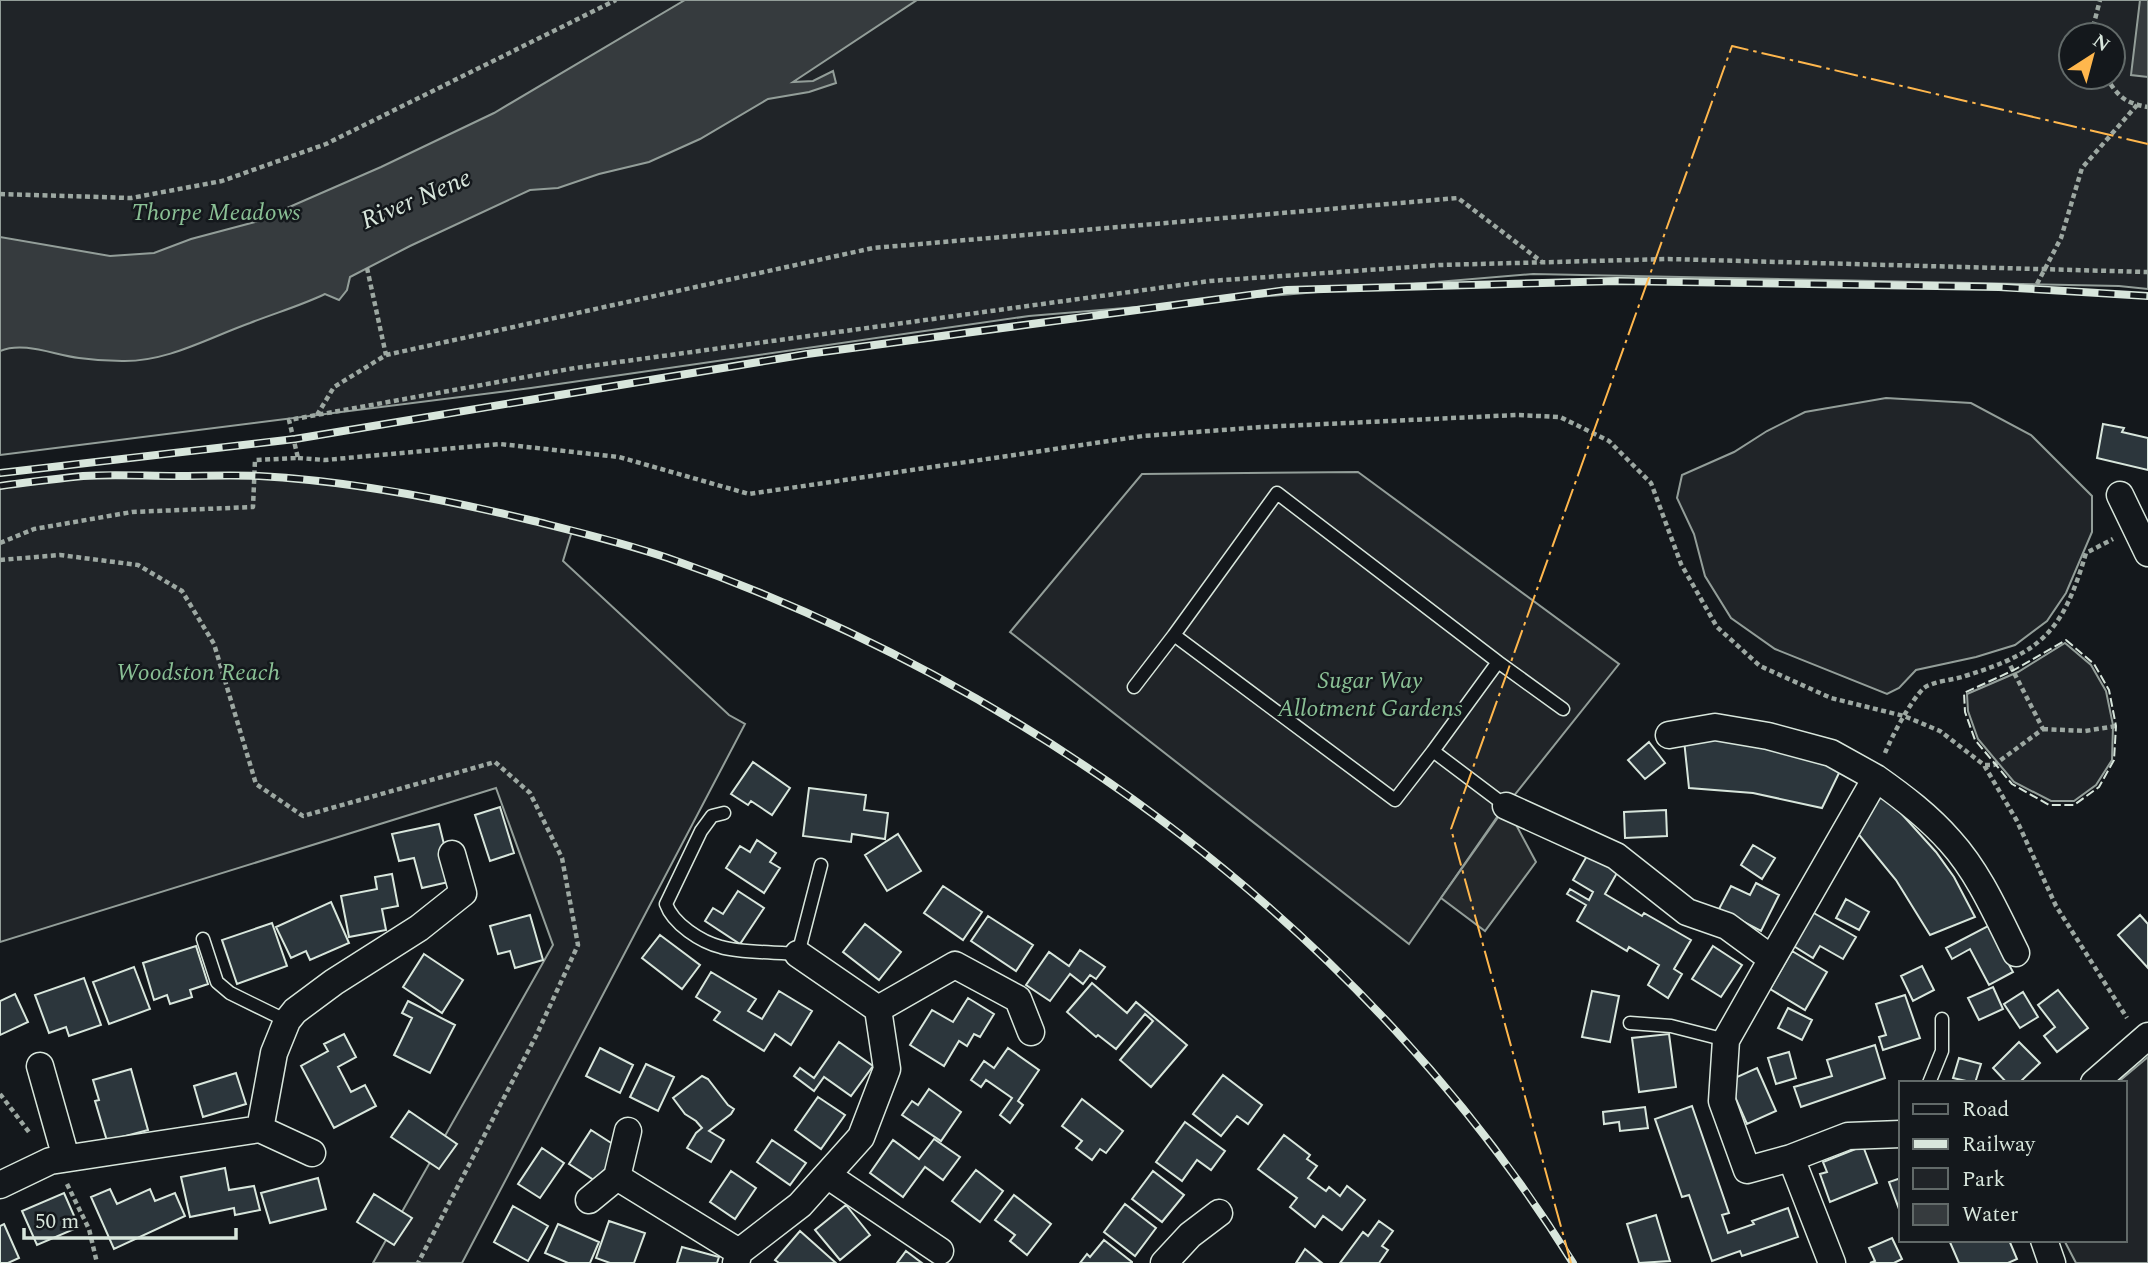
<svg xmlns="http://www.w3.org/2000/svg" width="2148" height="1263" viewBox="0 0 2148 1263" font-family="Spectral,serif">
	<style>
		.green { fill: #202428; stroke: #939e99; stroke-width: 2; fill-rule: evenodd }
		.parking { fill: #24282b; stroke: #939e99; stroke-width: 2 }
		.water { fill: #363b3e; stroke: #939e99; stroke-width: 2 }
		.building { fill: #2c363c; stroke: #d8e6dc; stroke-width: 2 }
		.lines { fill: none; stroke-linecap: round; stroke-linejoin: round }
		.lane-casing { stroke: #d8e6dc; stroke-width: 15 }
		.street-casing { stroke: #d8e6dc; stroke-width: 29 }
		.path { stroke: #9da8a2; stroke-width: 4.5; stroke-dasharray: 5 3.5; stroke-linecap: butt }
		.lane { stroke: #14181c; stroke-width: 12 }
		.street { stroke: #14181c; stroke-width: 26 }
		.rail-casing { stroke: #d8e6dc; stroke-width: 8 }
		.rail { stroke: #14181c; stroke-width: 5; stroke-dasharray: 16; stroke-linecap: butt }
		.fence { stroke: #d8e6dc; stroke-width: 2; stroke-dasharray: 9 3.5; stroke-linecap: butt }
		.power { stroke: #ffb74d; stroke-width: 2; stroke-dasharray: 24 5 3.5 5; stroke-linecap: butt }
		.labels { text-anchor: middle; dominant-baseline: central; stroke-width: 5; stroke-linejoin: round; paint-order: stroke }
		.park-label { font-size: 24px; font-style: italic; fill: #8ac095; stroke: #14181c }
		.water-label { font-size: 26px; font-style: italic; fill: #d8e6dc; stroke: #14181c }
	</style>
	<rect width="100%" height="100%" fill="#14181c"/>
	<path class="green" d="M0,0H2148V289L2119,286L1533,274L1029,316L531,388L0,455ZM2071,35H2113V77H2071Z
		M1886,398L1971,403L2031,435L2092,496V532L2066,593L2047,621L2015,645L1976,657L1916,670L1899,688L1887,694L1775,649L1731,618L1705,576L1694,534L1677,498L1682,475L1734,452L1767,431L1805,412Z
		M1358,472L1619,664L1497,817L1409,944L1010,632L1142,474Z
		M87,476C144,476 201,473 257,476C364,482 469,505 572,531L563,561L729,715L745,724L462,1263H373L553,945L496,788L0,942V486Z
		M2065,643L2091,665L2106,691L2113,725L2112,760L2096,785L2074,801H2051L2014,782L1978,739L1968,711L1967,694L2018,672Z
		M2148,1057V1263H2076L2064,1240H2125V1083H2117Z"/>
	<path class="parking" d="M1506,806L1536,862L1485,931L1441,898Z"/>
	<path class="water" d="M685,0H917L793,82L813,81L833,71L836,83L809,92L768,99L700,139L649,162L599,174L558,188L530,190L410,246L350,277L347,290L339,300L325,294C300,306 275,313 250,323C208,338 167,362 122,361C108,361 93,360 79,358C54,355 24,341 0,351V237L110,256L154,253L191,239L255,222L381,167L494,113Z
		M2140,0H2148V77L2131,75Z"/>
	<path class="building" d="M2103,424L2124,428L2122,432L2148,438V470L2097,458Z
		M1684,740H1729L1813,759L1840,771L1822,808L1753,793L1689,788Z
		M1649,742L1665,763L1645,779L1628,760Z
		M753,762L790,788L772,815L751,801L748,805L731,794Z
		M809,788L866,795L864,810L888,813L885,839L852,834L851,842L803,836Z
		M1876,793L1899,811L1936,852L1954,877L1975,917L1930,935L1896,880L1851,825Z
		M500,807L514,853L490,861L475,815Z
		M1666,810L1667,836L1625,838L1624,812Z
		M439,824L453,881L422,888L414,858L399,861L392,834Z
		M898,834L921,871L887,891L865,855Z
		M757,840L776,853L770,862L780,868L764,893L726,868L740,846L750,852Z
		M1753,845L1775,858L1762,879L1741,865Z
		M1591,849L1621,866L1605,894L1642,916L1644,913L1691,940L1674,969L1682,974L1668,998L1648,985L1659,965L1629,947L1627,951L1577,921L1586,905L1567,894L1570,889L1589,900L1593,892L1573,880Z
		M392,874L398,906L382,909L386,930L349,937L341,896L377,889L375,877Z
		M1756,883L1779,895L1761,931L1719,909L1731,886L1750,895Z
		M943,886L982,912L963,940L924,913Z
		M738,891L764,908L740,944L705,921L713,908L723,914Z
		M1846,899L1869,912L1859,930L1836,918Z
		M331,902L349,943L310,960L306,951L291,958L276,927Z
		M1812,912L1856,937L1843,959L1820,946L1813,958L1792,945Z
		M530,915L543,960L515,968L510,951L498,954L490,926Z
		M2140,915L2148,924V968L2118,935Z
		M988,916L1033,945L1016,971L971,941Z
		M272,923L287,966L237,984L222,940Z
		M865,924L901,952L879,980L843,952Z
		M1988,926L2013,972L1989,985L1970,949L1952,959L1946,948Z
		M660,935L700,965L682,989L642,958Z
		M196,946L208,984L190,990L192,997L170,1004L167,995L154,1000L143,963Z
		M1713,946L1742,965L1721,997L1692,979Z
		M1080,950L1105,967L1096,979L1090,975L1083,984L1070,974L1050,1001L1026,985L1049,952L1069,966Z
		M1792,951L1827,972L1805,1010L1770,989Z
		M424,954L463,980L442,1013L403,987Z
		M1922,966L1934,990L1913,1001L1901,976Z
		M134,967L150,1009L109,1024L93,982Z
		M711,972L756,999L748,1011L762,1019L779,991L812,1011L791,1045L775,1034L764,1051L714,1020L720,1012L696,997Z
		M84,978L101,1025L69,1036L66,1027L49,1033L35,995Z
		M1092,983L1127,1013L1136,1002L1187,1045L1151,1087L1120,1060L1153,1021L1145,1014L1116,1049L1098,1035L1096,1037L1067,1012Z
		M1993,987L2003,1009L1979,1020L1968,998Z
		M2058,990L2088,1028L2057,1052L2044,1036L2055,1027L2038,1005Z
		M1592,991L1619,996L1610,1042L1582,1037Z
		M2023,992L2038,1017L2020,1028L2004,1004Z
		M15,994L28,1022L0,1035V1001Z
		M1905,995L1920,1038L1883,1050L1879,1037L1886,1035L1876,1004Z
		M968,998L994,1014L980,1037L974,1034L967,1046L959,1041L944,1066L910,1045L932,1010L953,1022Z
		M408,1001L455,1025L430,1073L394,1055L412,1018L402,1013Z
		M1788,1008L1812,1020L1802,1040L1778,1028Z
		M344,1034L356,1057L338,1067L351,1092L365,1085L376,1106L334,1128L301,1066L328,1051L324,1044Z
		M1669,1034L1676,1087L1639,1092L1632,1038Z
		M839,1042L873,1066L851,1096L824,1077L814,1091L794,1076L800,1068L814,1078Z
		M2019,1042L2040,1063L2019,1083H2007L1993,1068Z
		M1875,1045L1885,1078L1801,1107L1794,1087L1832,1076L1827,1060Z
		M600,1048L633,1065L620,1093L586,1076Z
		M1008,1048L1039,1070L1018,1101L1023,1105L1010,1123L1000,1115L1012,1098L986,1080L981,1087L971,1080L984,1061L994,1068Z
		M1789,1052L1796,1078L1776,1084L1768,1058Z
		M1959,1058L1981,1064L1975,1083L1953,1078Z
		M646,1064L674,1077L658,1111L630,1097Z
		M1757,1068L1776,1111L1747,1124L1728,1081Z
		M131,1069L148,1130L107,1141L95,1101L99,1100L93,1080Z
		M236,1073L246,1104L203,1117L194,1086Z
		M1223,1075L1262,1105L1248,1124L1237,1116L1221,1136L1193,1114Z
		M702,1076L708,1079L728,1105L734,1109L731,1114L709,1131L724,1140L711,1162L687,1148L696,1133L702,1128L696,1121L685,1114L673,1098Z
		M929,1089L961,1112L941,1141L902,1115L912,1101L918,1105Z
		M818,1097L845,1115L821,1149L795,1130Z
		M1082,1099L1123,1131L1106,1153L1100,1149L1092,1160L1076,1148L1082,1141L1062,1126Z
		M1692,1106L1729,1213L1722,1215L1728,1233L1754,1224L1752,1221L1788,1208L1798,1237L1742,1256L1740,1251L1712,1261L1689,1195L1682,1197L1655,1119Z
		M1645,1107L1648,1128L1620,1131L1619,1122L1604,1124L1603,1112Z
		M409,1111L457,1144L439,1169L391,1137Z
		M1185,1122L1225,1151L1211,1170L1197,1160L1182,1181L1156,1162Z
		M591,1130L619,1148L597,1182L569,1164Z
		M1284,1135L1310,1155L1307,1159L1317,1166L1308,1178L1326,1191L1329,1187L1340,1196L1347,1186L1365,1200L1342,1230L1323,1216L1315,1227L1290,1207L1297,1198L1258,1169Z
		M934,1139L960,1157L943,1180L925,1167L903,1197L870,1173L893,1140L919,1159Z
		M772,1140L806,1163L790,1185L757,1162Z
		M1863,1146L1877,1183L1830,1202L1820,1174L1827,1172L1823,1162Z
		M542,1148L564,1163L540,1198L518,1184Z
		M225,1168L229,1190L254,1186L260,1210L235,1215L234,1208L190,1217L181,1177Z
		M976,1170L1003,1191L980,1222L952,1201Z
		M731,1171L756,1188L735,1219L710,1202Z
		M1153,1171L1184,1195L1162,1222L1132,1199Z
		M318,1178L326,1209L270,1223L261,1193Z
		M1901,1178V1208L1899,1209L1889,1182Z
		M110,1189L117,1204L150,1189L155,1201L175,1193L185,1216L114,1249L91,1197Z
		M64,1193L79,1227L37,1245L22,1211Z
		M374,1194L412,1218L394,1245L357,1222Z
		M1014,1195L1051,1224L1027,1255L1010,1241L1015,1235L995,1220Z
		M1125,1204L1156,1228L1135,1256L1104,1232Z
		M846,1205L870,1235L840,1260L815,1230Z
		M513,1206L548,1226L528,1261L494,1242Z
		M1656,1215L1670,1261L1639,1263L1627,1224Z
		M609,1221L645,1233L634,1263H610L596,1258Z
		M1379,1221L1393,1231L1382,1246L1388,1250L1379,1263H1340L1363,1232L1368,1236Z
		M4,1224L19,1258L8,1263H0V1226Z
		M558,1224L599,1242L590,1263H568L545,1253Z
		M800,1231L836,1263H779L775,1260Z
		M1892,1238L1902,1259L1894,1263H1870L1875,1261L1869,1248Z
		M1104,1240L1132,1262V1263H1080L1087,1254L1090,1257Z
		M1949,1240H2009L2017,1259L2008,1263H1959Z
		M682,1247L719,1257L717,1263H677Z
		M1305,1249L1322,1263H1296Z
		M906,1251L922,1263H897Z"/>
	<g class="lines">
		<defs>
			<path id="lane" d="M1174,635L1277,493L1498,662L1433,751
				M1498,662L1563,709
				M1134,687L1174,635L1395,800L1433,751L1506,806
				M724,813L712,816L701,831L666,904C673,924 701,942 721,947C740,953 777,952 798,954L821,865
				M203,939L217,982L230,993L287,1021
				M1630,1023L1671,1026L1726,1040
				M1929,1083L1942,1051V1019"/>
			<path id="street" d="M2120,495L2148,553
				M1669,735L1715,727L1768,736L1831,753L1876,778
				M1506,806L1616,856L1687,912L1727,926L1772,959L1726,1040L1722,1101L1747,1170L1791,1158
				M798,954L878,1009L955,965L1018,999L1031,1032
				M1772,959L1876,778C1903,797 1928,816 1950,841C1979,873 1997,915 2016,953
				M40,1066L66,1158
				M2094,1083L2148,1036
				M260,1129L312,1153
				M628,1131L617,1177L739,1252
				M827,1175L940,1251
				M0,1185L50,1161L260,1129L274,1053L287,1021L295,1011L334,982L419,928L463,893L452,854
				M589,1200L617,1177
				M2044,1240L2052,1263
				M736,1263L739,1252L800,1205L861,1137L887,1069L878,1009
				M1164,1263L1190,1235L1219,1213
				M1832,1263L1791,1158L1848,1136L1901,1134"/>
		</defs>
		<use href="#lane" class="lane-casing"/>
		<use href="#street" class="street-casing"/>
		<path class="path" d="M2094,35L2093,27L2100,0
			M2106,77C2118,96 2124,103 2148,107
			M0,194L131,198L222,181L326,144L616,0
			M367,268L386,355
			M2037,284L2061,238L2082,168L2137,105
			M317,415L334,387L386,355L873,248L1458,198L1542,262
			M298,458L325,460L500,444L619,457L749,494L1143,436L1262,427L1517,415L1560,417L1609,441L1651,483L1681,564L1717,627L1760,666L1831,698L1904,716L1940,731L1984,765L2017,821L2056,906L2127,1018
			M0,543L34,529L132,512L253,507L255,460L298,458L289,420L575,368L1210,281L1440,265L1668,259L2148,272
			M0,560L60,555L138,565L182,591L214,644L256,784L303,816L495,762L530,793L562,858L578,945L537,1034L418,1263
			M2043,729L2085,731L2116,726
			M1885,753C1892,736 1911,700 1924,688C1933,681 1954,680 1965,676C2043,652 2063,631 2086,553L2113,539
			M1985,765H1994L2043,729L2008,661
			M0,1094L29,1132
			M67,1184L89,1229L97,1263"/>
		<use href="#lane" class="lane"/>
		<use href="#street" class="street"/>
		<defs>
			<path id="rail" d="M0,473L295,439L807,354L1287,290L1617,281L1999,287L2148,296
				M0,486C28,482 55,479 83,476C114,474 145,476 176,476C203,476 231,475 259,476C351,481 444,499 534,521C578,532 624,543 668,558C1031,684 1369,934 1573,1263"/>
		</defs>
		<use href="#rail" class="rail-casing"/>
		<use href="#rail" class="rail"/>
		<path class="fence" d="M2066,640L2094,664L2109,690L2116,726L2114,760L2099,787L2074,805H2049L2012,784L1975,740L1965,712L1964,693L2014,670Z"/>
		<path class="power" d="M1571,1263L1451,829L1732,46L2148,144"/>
	</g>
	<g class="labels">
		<g class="park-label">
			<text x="216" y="213">Thorpe Meadows</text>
			<text x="198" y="673">Woodston Reach</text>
			<text x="1370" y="681">Sugar Way<tspan x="1370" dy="28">Allotment Gardens</tspan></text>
		</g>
		<g class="water-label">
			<text transform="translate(416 199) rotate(-23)">River Nene</text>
		</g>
	</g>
	<rect x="1899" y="1081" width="228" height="161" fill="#14181c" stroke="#626a69" stroke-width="2"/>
	<rect x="1913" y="1104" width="35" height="10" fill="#14181c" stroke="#626a69" stroke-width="2"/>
	<text x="1962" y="1116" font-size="21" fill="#d8e6dc">Road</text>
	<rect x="1913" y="1139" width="35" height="10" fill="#d8e6dc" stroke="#626a69" stroke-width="2"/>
	<text x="1962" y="1151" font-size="21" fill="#d8e6dc">Railway</text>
	<rect x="1913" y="1168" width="35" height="21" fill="#202428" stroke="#626a69" stroke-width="2"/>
	<text x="1962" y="1186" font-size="21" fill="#d8e6dc">Park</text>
	<rect x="1913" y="1204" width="35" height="21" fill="#363b3e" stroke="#626a69" stroke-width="2"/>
	<text x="1962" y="1221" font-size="21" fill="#d8e6dc">Water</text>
	<g transform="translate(2092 56) rotate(36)"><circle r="33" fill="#14181c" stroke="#626a69" stroke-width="2"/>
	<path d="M0-5L12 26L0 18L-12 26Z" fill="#ffb74d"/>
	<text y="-10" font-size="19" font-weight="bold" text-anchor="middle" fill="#d8e6dc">N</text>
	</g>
	<path d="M24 1228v10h212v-10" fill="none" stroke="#d8e6dc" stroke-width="3.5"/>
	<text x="35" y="1228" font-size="21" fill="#d8e6dc" stroke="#14181c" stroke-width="5" paint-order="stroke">50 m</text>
</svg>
